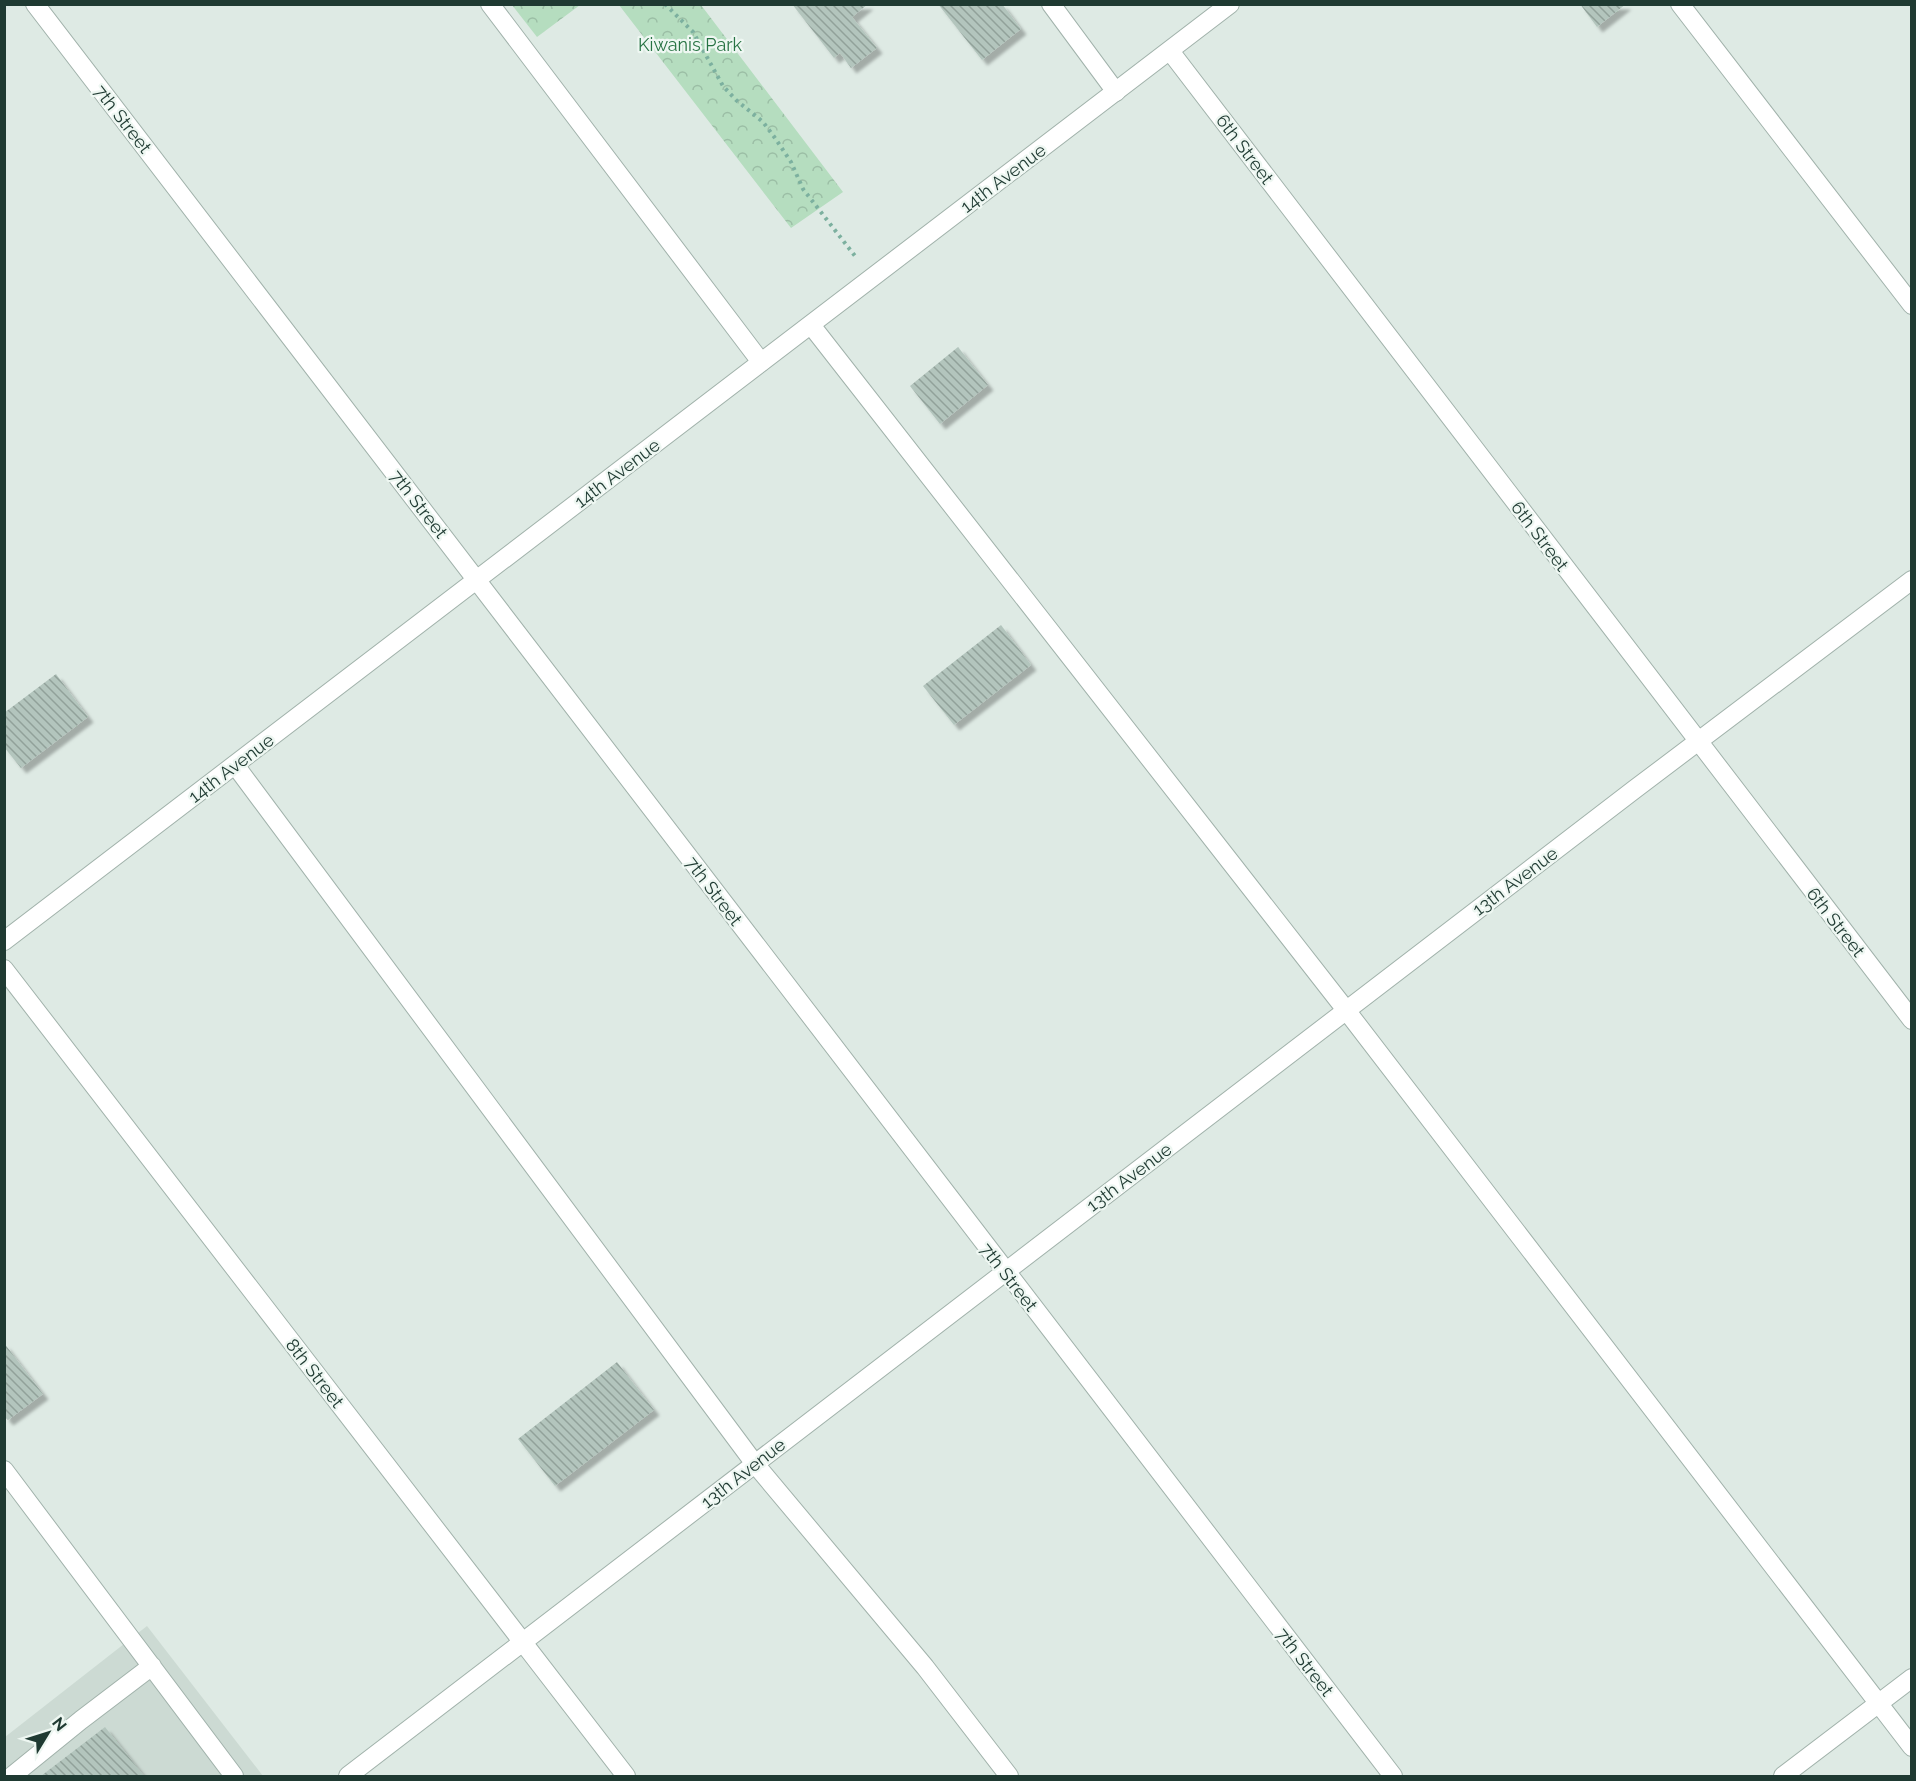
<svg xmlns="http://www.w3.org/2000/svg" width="1916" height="1781" viewBox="0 0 1916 1781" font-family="Raleway,sans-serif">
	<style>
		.built { fill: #ccdad3 }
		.forest { fill: url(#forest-crowns) }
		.building { fill: url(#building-back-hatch); filter: url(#shadow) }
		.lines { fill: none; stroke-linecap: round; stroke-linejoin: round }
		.service-casing { stroke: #a1b2ab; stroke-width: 20 }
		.minor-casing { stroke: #a1b2ab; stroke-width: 20 }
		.tertiary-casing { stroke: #a1b2ab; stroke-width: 20 }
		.path { stroke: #7cb09f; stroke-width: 4; stroke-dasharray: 3 4.5; stroke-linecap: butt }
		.service { stroke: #fff; stroke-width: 18 }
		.minor { stroke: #fff; stroke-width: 18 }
		.tertiary { stroke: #fff; stroke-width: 18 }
		.labels { text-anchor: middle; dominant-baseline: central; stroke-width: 4.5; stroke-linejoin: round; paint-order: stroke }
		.park-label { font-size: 18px; fill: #277343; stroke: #eef7f2 }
		.street-label { font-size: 18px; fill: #1f3a32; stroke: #eef7f2 }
	</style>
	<defs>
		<pattern id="forest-crowns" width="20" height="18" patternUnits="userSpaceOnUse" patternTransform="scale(1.5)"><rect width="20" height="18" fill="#b5ddbf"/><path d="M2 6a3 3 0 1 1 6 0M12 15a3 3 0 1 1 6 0" fill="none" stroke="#9bbea5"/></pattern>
		<pattern id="building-back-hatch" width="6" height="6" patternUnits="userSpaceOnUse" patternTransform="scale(1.5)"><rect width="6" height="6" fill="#b3c5bd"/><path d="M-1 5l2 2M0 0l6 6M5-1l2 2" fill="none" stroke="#91a19a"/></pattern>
		<filter id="shadow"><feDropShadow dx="5.5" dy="5.5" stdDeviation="1.5" flood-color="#0004"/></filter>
	</defs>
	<rect width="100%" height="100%" fill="#deeae4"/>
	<path class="built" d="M147,1626L263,1776H5V1737Z"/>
	<path class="forest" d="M512,5H580L537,37Z
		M619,5H701L843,192L791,228Z"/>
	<path class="building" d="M792,4H868L852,17L877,48L851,68L840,53L834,58Z
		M938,4H1002L1021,29L982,60Z
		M1580,4H1626L1597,27Z
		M958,347L988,385L940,424L910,386Z
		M1001,625L1031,665L954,725L923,686Z
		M56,674L88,717L21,768L4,747V713Z
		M4,1343L43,1394L8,1420L4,1416Z
		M617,1362L654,1410L555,1486L518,1439Z
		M105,1727L144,1776H41Z"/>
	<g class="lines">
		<defs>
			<path id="service" d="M490,4L761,362
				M1680,4L1912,305
				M811,325L1346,1010L1912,1747
				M235,765L755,1464L925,1667L1009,1776
				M4,1470L234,1776
				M12,1776L81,1720L152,1666"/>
			<path id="minor" d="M35,4L1393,1776
				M1051,4L1116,92
				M1170,51L1912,1020
				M4,969L626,1776
				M348,1776L1635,789L1912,580
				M1783,1776L1912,1678"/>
			<path id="tertiary" d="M4,941L1230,4"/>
		</defs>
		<use href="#service" class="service-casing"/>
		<use href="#minor" class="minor-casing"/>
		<use href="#tertiary" class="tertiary-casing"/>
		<path class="path" d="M665,4L693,32L723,86L736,100L763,122L775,138L791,162L803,189L855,256"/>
		<use href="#service" class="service"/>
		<use href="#minor" class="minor"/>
		<use href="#tertiary" class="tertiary"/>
	</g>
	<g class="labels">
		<g class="park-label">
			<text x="690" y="44">Kiwanis Park</text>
		</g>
		<g class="street-label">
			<text transform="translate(123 119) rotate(52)">7th Street</text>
			<text transform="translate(1245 149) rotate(53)">6th Street</text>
			<text transform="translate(1003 178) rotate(-37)">14th Avenue</text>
			<text transform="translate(617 473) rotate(-37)">14th Avenue</text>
			<text transform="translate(419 504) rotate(52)">7th Street</text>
			<text transform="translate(1540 536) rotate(53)">6th Street</text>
			<text transform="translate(231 768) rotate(-37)">14th Avenue</text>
			<text transform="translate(1515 881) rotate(-37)">13th Avenue</text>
			<text transform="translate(714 891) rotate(53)">7th Street</text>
			<text transform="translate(1836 922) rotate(52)">6th Street</text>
			<text transform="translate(1129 1177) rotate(-37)">13th Avenue</text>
			<text transform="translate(1009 1277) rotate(52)">7th Street</text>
			<text transform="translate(315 1373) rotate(52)">8th Street</text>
			<text transform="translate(743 1473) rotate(-38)">13th Avenue</text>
			<text transform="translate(1305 1662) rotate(52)">7th Street</text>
		</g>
	</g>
	<rect width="1916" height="1781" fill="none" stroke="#1f3a32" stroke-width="12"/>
	<g transform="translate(48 1733) rotate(52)" stroke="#eef7f2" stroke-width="4.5" paint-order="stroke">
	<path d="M0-4.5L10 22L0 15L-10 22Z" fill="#1f3a32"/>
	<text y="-9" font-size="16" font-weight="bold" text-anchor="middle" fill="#1f3a32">N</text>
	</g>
</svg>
